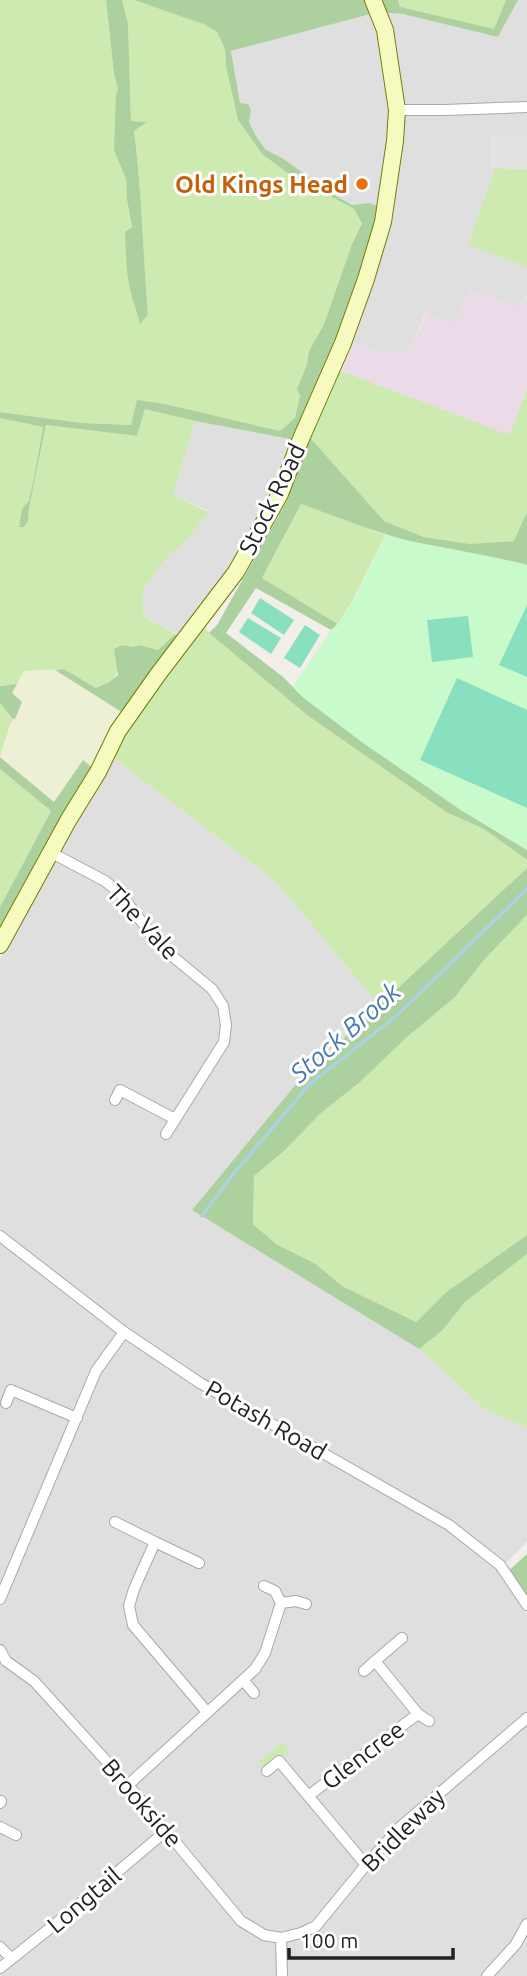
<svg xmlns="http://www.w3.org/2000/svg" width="527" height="1976" viewBox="0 0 527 1976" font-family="Ubuntu,sans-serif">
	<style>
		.residential { fill: #e0dfdf }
		.industrial { fill: #ebdbe8 }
		.farmland { fill: #eef0d5 }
		.grass { fill: #cdebb0 }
		.forest { fill: #add19e }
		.park { fill: #c8facc }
		.pitch { fill: #88e0be }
		.parking { fill: #e2e2e2 }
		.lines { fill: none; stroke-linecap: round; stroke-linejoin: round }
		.stream { stroke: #aad3df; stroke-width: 3.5 }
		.street-casing { stroke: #a9a9a9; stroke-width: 12 }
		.secondary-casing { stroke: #707d05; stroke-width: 18 }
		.street { stroke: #fff; stroke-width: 10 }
		.secondary { stroke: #f7fabf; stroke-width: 16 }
		.food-dot { fill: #e8710a; stroke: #fff; stroke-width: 2.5 }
		.labels { text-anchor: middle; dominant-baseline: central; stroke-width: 6; stroke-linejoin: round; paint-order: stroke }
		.food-label { font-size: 24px; font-weight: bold; fill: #c56008; stroke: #fff; text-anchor: end }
		.street-label { font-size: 24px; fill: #222; stroke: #fff }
		.water-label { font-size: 26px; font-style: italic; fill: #4a7aab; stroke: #fff }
	</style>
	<rect width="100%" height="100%" fill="#f2efe9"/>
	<path class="residential" d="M518,0H527V169L495,168L469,245L527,267V295L520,308L469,296L454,325L426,312L409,352L396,351L381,353L352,342L373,254L369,203L352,205L272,158L256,136L249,122L251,110L240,104L231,51L378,12L403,14L498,37Z
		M195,421L300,441L280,494L186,639L143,616V590L164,561L191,535L209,511L173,495Z
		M115,759L276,882L379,1005L302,1077L192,1210L419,1349L487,1411L527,1427V1542L498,1571L527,1614V1976H0V959L18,920L94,791Z"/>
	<path class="industrial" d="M470,289L520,308L527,296V390L509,436L339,370L352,342L381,353L396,351L409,352L427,312L454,325Z"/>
	<path class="farmland" d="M55,670L128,716L98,772L83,760L55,802L0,756L11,722L12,693L24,671Z"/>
	<path class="grass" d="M0,0H106L114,74L118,89L116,97L126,179L127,200L132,228L130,292L135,303L140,323L148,315C143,253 142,192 134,131L146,122L131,121L128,23L122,0H134L164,10L203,24L217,32L225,49L226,67L238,120L262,154L286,172L354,209L362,222L352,244L324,324L309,351L307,364L297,389L300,396L295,418L280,431L165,404L137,401L131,425L82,423L0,412Z
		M398,0H506L492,34L403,14Z
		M495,168L527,169V267L468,245Z
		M339,370L509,435L527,390V512L515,541L470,544L424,537L384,521L304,432Z
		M145,408L195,421L173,495L209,512L191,535L164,561L143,590V616L175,634L158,650L140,645L133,647L122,645C118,671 122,677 96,688L64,669L24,671L17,684L0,686V418L43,426L33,483L20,527L28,521L29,508L46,425L137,436Z
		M301,504L385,535L353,600L338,624L262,578Z
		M200,621L209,633L307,715L446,812L484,829L527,860V868L379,1005L276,882L115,759L118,731Z
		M0,703L12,718L15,719L11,722L0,756Z
		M0,769L51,811L0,907Z
		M527,915V1235L445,1293L416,1322L342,1286L316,1264L276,1244L253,1224L254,1176L284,1151L320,1114L360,1082L406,1038L455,997L483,961Z
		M527,1254V1427L487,1411L419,1349L442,1331L465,1302Z
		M283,1741L288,1752L267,1771L259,1761Z"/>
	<path class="forest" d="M106,0H122L128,23L131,121L147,122L134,131C142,192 143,254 148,315L140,324C137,312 133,302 130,290C126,272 126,251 125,232L132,227L127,200L126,179L114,150L116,96L118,89L114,74Z
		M134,0H398L400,7L494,29L506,0H518L498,37L403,14L378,12L231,51L240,103L248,104L251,110L249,122L256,136L266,150L282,158L333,194L352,205L369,203L380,207L383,222L305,432L384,521L424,537L470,544L514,541L527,512V565C492,556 455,552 420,544C379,534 340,518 301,504L262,578L338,624L331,630L256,588L226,633L283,677L304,698L362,742L461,810L527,850V860L484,829L446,812L307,715L209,633L217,625L289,497L303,436L300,441L195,421L145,409L137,436L46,425L29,508L28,521L24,527H19L22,509L28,502L33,483L43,427L0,418V412L82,423L131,425L137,400L165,404L280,431L295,418L300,396L297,389L307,364L309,351L324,324L352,244L362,223L354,209L286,172L262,154L238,120L226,67L225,49L217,32L203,24Z
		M175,634L186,639L128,716L55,670L64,669L96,688L109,682L118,675L114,649L122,645L133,647L140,645L158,650Z
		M17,684L12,693L22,702L15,719L12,718L0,703V686Z
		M0,757L54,802L83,760L98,772L0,945V907L51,811L0,769Z
		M527,868V915L483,961L455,997L406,1038L360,1082L320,1114L284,1151L254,1176L253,1224L276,1244L316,1264L342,1286L416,1322L445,1293L527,1235V1254L465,1302L442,1331L419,1349L192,1210L302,1077Z
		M527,1554V1605L506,1573Z"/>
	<path class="park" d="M385,535C432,547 480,553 527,565V850L461,810L362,742L304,698L293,687L331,630C352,614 373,559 385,535Z"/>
	<path class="pitch" d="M260,598L294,620L284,635L251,613Z
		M527,605V677L499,665Z
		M468,616L473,657L432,662L427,620Z
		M248,618L281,638L271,654L239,632Z
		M305,625L320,635L300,668L284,658Z
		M457,678L527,710V808L420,760Z"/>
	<path class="parking" d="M490,134L527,136V169L490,168Z"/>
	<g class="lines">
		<path class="stream" d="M202,1216L234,1173L310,1084L395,1017L527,889"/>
		<defs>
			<path id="street" d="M397,110H445L527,107
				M50,852L105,881L120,893L160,946L212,989L223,1006L226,1025L224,1042L166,1134
				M115,1100L120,1090L175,1119
				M0,1236L124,1332L200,1383L449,1525L500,1565L527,1605
				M6,1403L11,1390L77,1418
				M115,1522L155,1542L134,1589L129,1606L133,1625L207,1712
				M155,1542L199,1563
				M264,1586L275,1591L281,1603
				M0,1599L96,1371L124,1332
				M0,1650L6,1661L34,1681L128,1785L241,1921L264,1935L281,1938L301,1933L316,1926L366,1865L399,1828L527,1718
				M375,1661L402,1638
				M364,1671L375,1661L418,1714L429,1721
				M243,1680L254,1693
				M267,1771L279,1761L366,1865
				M128,1785L255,1669L265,1653L281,1603L296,1601L306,1604
				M308,1796L418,1714
				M0,1803L1,1801
				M0,1827L16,1835
				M281,1938L282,1976
				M0,1947L11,1958
				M0,1968L69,1913L167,1830
				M487,1976L516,1944L527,1924"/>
			<path id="secondary" d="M0,945L69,819L98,772L118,731L159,673L236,572L280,494L300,441L343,343L366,279L383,222L395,141L397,110L385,30L373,0"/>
		</defs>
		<use href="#street" class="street-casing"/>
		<use href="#secondary" class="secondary-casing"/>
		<use href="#street" class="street"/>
		<use href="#secondary" class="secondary"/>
	</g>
	<circle class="food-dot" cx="362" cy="184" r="7"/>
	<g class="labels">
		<g class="food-label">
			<text x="348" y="184">Old Kings Head</text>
		</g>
		<g class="street-label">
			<text transform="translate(272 499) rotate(-64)">Stock Road</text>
			<text transform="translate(143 922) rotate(47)">The Vale</text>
			<text transform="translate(266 1420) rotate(30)">Potash Road</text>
			<text transform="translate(363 1755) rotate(-37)">Glencree</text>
			<text transform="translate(142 1803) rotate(49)">Brookside</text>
			<text transform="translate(403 1830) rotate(-45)">Bridleway</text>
			<text transform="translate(84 1900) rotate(-40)">Longtail</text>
		</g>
		<g class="water-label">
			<text transform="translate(345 1032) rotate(-41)">Stock Brook</text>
		</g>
	</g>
	<path d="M289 1948v10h164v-10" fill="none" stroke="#222222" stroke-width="3.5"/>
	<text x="300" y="1948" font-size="21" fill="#222222" stroke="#ffffff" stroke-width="5" paint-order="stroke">100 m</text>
</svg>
